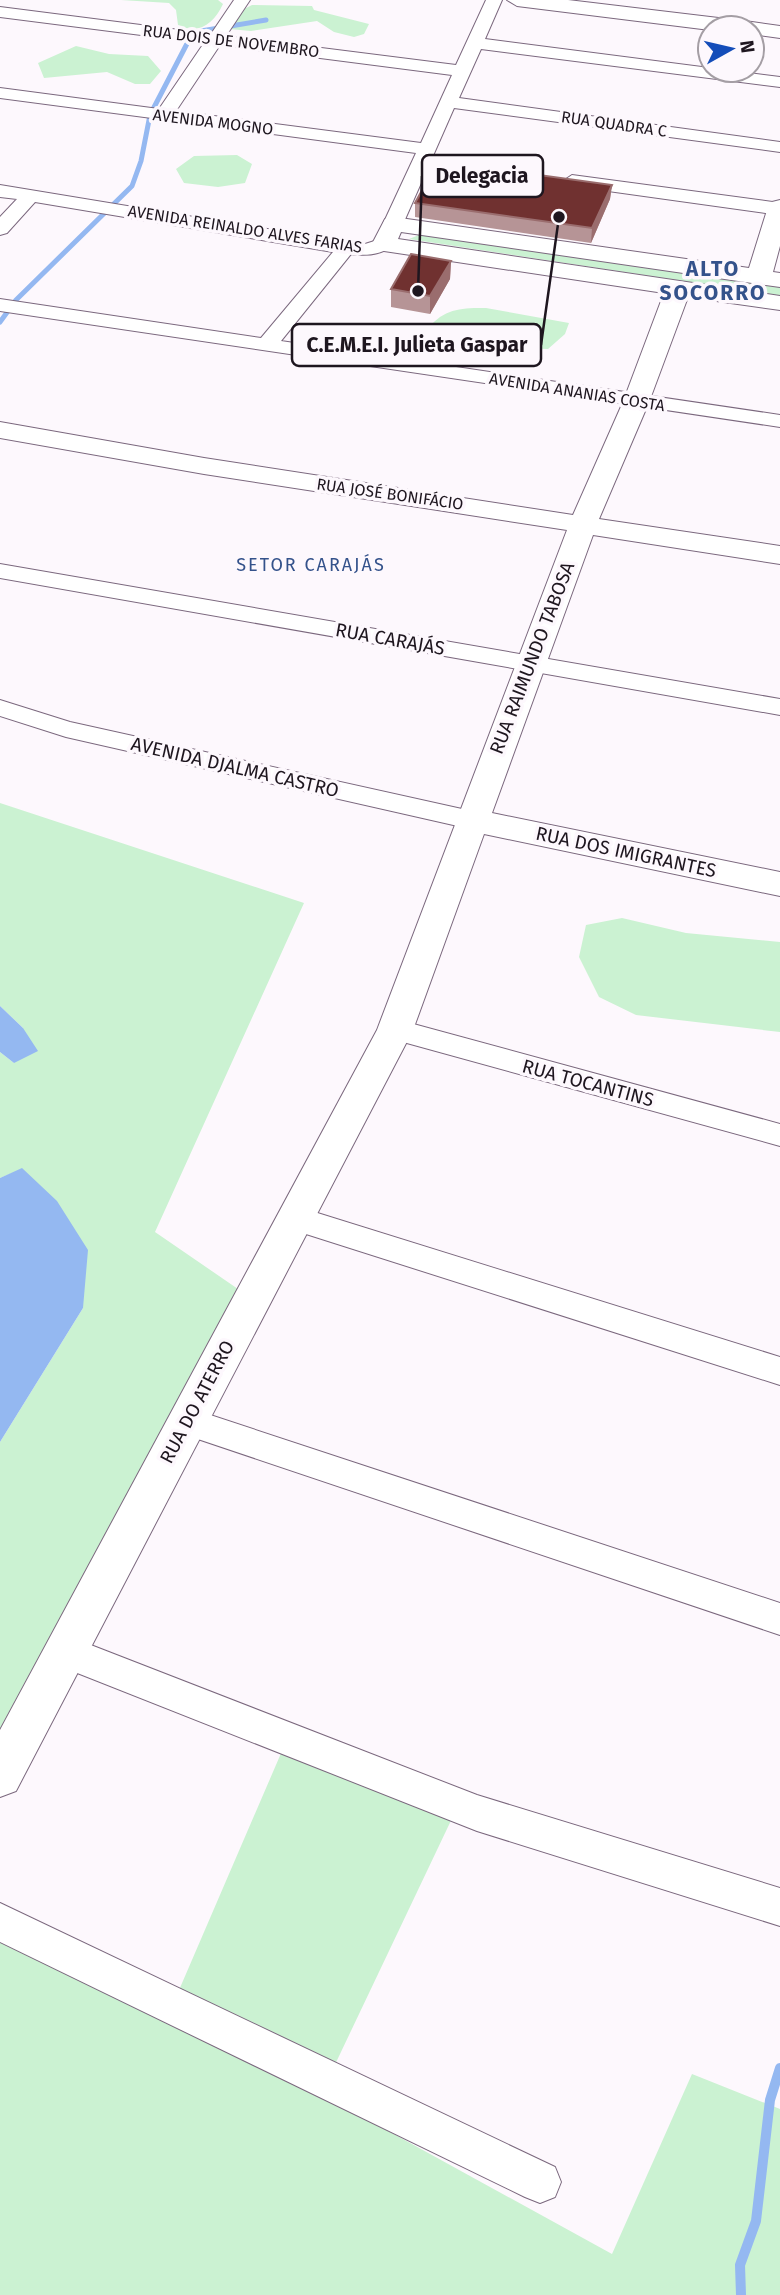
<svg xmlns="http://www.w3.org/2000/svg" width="780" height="2295" viewBox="0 0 780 2295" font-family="'Fira Sans',sans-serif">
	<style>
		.green { fill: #cbf2d2 }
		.water { fill: #94b8f1 }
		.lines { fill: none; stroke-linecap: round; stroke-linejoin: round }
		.stream-far1 { stroke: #94b8f1; stroke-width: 5 }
		.stream { stroke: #94b8f1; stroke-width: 10 }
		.minor-casing { stroke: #7b687e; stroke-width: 2 }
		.tertiary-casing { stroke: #7b687e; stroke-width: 2 }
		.minor { fill: #fff; fill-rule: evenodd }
		.tertiary { fill: #fff; fill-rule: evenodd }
		.wall { fill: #b69496 }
		.shaded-wall { fill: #9a6d6e }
		.building { fill: #703130; stroke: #9a6d6e; stroke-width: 2 }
		.labels { text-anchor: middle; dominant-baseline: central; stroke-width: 7; stroke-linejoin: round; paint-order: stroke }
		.far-street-label { font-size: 16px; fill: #1e161f; stroke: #fdf8fd }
		.far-neighbourhood-label { font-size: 18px; letter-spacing: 2px; fill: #34528b; stroke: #fdf8fd }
		.street-label { font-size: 19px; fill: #1e161f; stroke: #fdf8fd }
		.far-district-label { font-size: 21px; font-weight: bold; letter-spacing: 2px; fill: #34528b; stroke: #fdf8fd }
		.leader { fill: none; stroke: #1e161f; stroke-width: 2.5 }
		.callout-dot { fill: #1e161f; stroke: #fdf8fd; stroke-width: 2.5 }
		.callout { fill: #fdf8fd; stroke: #1e161f; stroke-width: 2.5 }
		.callout-label { font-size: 21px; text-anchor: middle; font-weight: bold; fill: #1e161f }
	</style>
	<rect width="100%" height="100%" fill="#fdf8fd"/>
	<path class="green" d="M121,0H218L223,4C214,23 199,36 178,25L176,10L169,3Z
		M252,5L312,6L314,10L369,24L364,34L354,37L334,32L317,21L251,31L229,29L244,9Z
		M76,46L109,54L148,56L161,71L150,84H135L107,72L44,78L38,63Z
		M237,155L252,164L245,183L218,187L184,183L176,169L194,156Z
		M419,235L780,287V296L409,239Z
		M486,308L569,323L565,334L548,349L516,348L474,335L443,332L431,325C447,308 463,308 486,308Z
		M0,803L304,903L155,1232L238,1289L0,1734V1442L83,1308L22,1169L0,1178V1052L14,1063L23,1028L0,1006Z
		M622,918L686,933L780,942V1032L636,1015L599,997L579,957L586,925Z
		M282,1751L456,1810L321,2094L612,2254L692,2074L780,2109V2295H0V1941L167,2018Z"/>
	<path class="water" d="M0,1006L23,1028L38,1051L14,1063L0,1052Z
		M22,1168L57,1201L88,1250L83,1308L0,1442V1178Z"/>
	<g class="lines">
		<path class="stream-far1" d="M0,322L16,300L132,186L141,161L150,115L191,36L201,31L266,20"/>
		<path class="stream" d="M741,2295L740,2265L756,2221L770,2100L780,2068"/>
		<defs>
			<path id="minor" d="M234,0H250L226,36L456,65L486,0H502L485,39L780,77V87L481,49L459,98L780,142V152L454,108L403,224L393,230L383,224L416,153L0,98V88L159,109L204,43L0,17V7L211,34ZM220,45L452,75L421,143L176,111Z
				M572,175L780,203V215L565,185L563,181Z
				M0,185L346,242L365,244L384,238L391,240L394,244C383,255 366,256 351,254L281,341L780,415V427L0,311V299L261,338L333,252L35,202L7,233L0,235V217L17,199L0,197Z
				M0,564L780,699V715L0,578Z
				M0,700L70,722L471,811L480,814L484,820L480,826L471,829L66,737L0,716Z
				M395,1019L780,1124V1146L385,1037L381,1030L385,1023Z
				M295,1206L780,1357V1385L284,1227L280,1218L284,1209Z
				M186,1407L780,1603V1635L174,1431L170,1421L174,1411Z
				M65,1635L477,1795L780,1888V1926L477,1831L52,1663L47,1651L52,1639Z
				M0,1903L555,2167L561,2182L555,2197L540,2203L525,2197L0,1942Z"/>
			<path id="tertiary" d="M507,0H568L752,22L780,26V38L752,34V28L710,30L517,6Z
				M780,200V246L773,272L780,273V287L401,232L398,239L780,296V310L688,297L649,402L599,519L780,546V564L593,535L492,813L780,872V896L484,834L413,1030L16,1791L0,1797V1730L377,1030L567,530L204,474L0,438V422L204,458L573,515L623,402L664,293L384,251L376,249L372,244L385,219L393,217L749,268L768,207L772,202Z"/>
		</defs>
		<use href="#minor" class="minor-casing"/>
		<use href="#tertiary" class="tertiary-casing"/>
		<use href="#minor" class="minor"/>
		<use href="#tertiary" class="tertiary"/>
	</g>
	<path class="wall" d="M520,167L519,172L612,185L610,199L591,243L415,217V203Z
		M451,261L450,279L430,314L391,307V289Z"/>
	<path class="shaded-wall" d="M612,185L610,199L591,243L592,228Z
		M451,261L450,279L430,314V296Z"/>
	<path class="building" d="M441,156L520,167L517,172L612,185L592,228L415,203Z
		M411,254L451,261L430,296L391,289Z"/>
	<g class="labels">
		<g class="far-street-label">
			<text transform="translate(231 41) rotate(7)">RUA DOIS DE NOVEMBRO</text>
			<text transform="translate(213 122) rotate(7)">AVENIDA MOGNO</text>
			<text transform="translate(614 124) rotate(8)">RUA QUADRA C</text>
			<text transform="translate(245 229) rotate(9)">AVENIDA REINALDO ALVES FARIAS</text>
			<text transform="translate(577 392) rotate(9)">AVENIDA ANANIAS COSTA</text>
			<text transform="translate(390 494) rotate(8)">RUA JOSÉ BONIFÁCIO</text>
		</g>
		<g class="far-neighbourhood-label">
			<text x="311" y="565">SETOR CARAJÁS</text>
		</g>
		<g class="street-label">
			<text transform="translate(390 639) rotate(10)">RUA CARAJÁS</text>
			<text transform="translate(532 658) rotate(-69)">RUA RAIMUNDO TABOSA</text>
			<text transform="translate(235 767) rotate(13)">AVENIDA DJALMA CASTRO</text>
			<text transform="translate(626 852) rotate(12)">RUA DOS IMIGRANTES</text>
			<text transform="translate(588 1083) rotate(15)">RUA TOCANTINS</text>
			<text transform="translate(197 1402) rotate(-62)">RUA DO ATERRO</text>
		</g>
		<g class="far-district-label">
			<text x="713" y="269">ALTO<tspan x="713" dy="24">SOCORRO</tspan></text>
		</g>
	</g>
	<path class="leader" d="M418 291L422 176M559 217L541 345"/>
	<g class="callout-dot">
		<circle cx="418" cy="291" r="7"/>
		<circle cx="559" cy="217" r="7"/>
	</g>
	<g class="callout">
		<rect x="422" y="155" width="121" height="42" rx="7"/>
		<rect x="292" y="324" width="249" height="42" rx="7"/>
	</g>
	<g class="callout-label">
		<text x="482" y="183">Delegacia</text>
		<text x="417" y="352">C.E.M.E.I. Julieta Gaspar</text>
	</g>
	<g transform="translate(731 49) rotate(82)"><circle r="33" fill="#fdf8fd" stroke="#a49ea4" stroke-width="2"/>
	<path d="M0-5L12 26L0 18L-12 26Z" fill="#144db9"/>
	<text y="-10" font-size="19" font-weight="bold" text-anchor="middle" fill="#1e161f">N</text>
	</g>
</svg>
